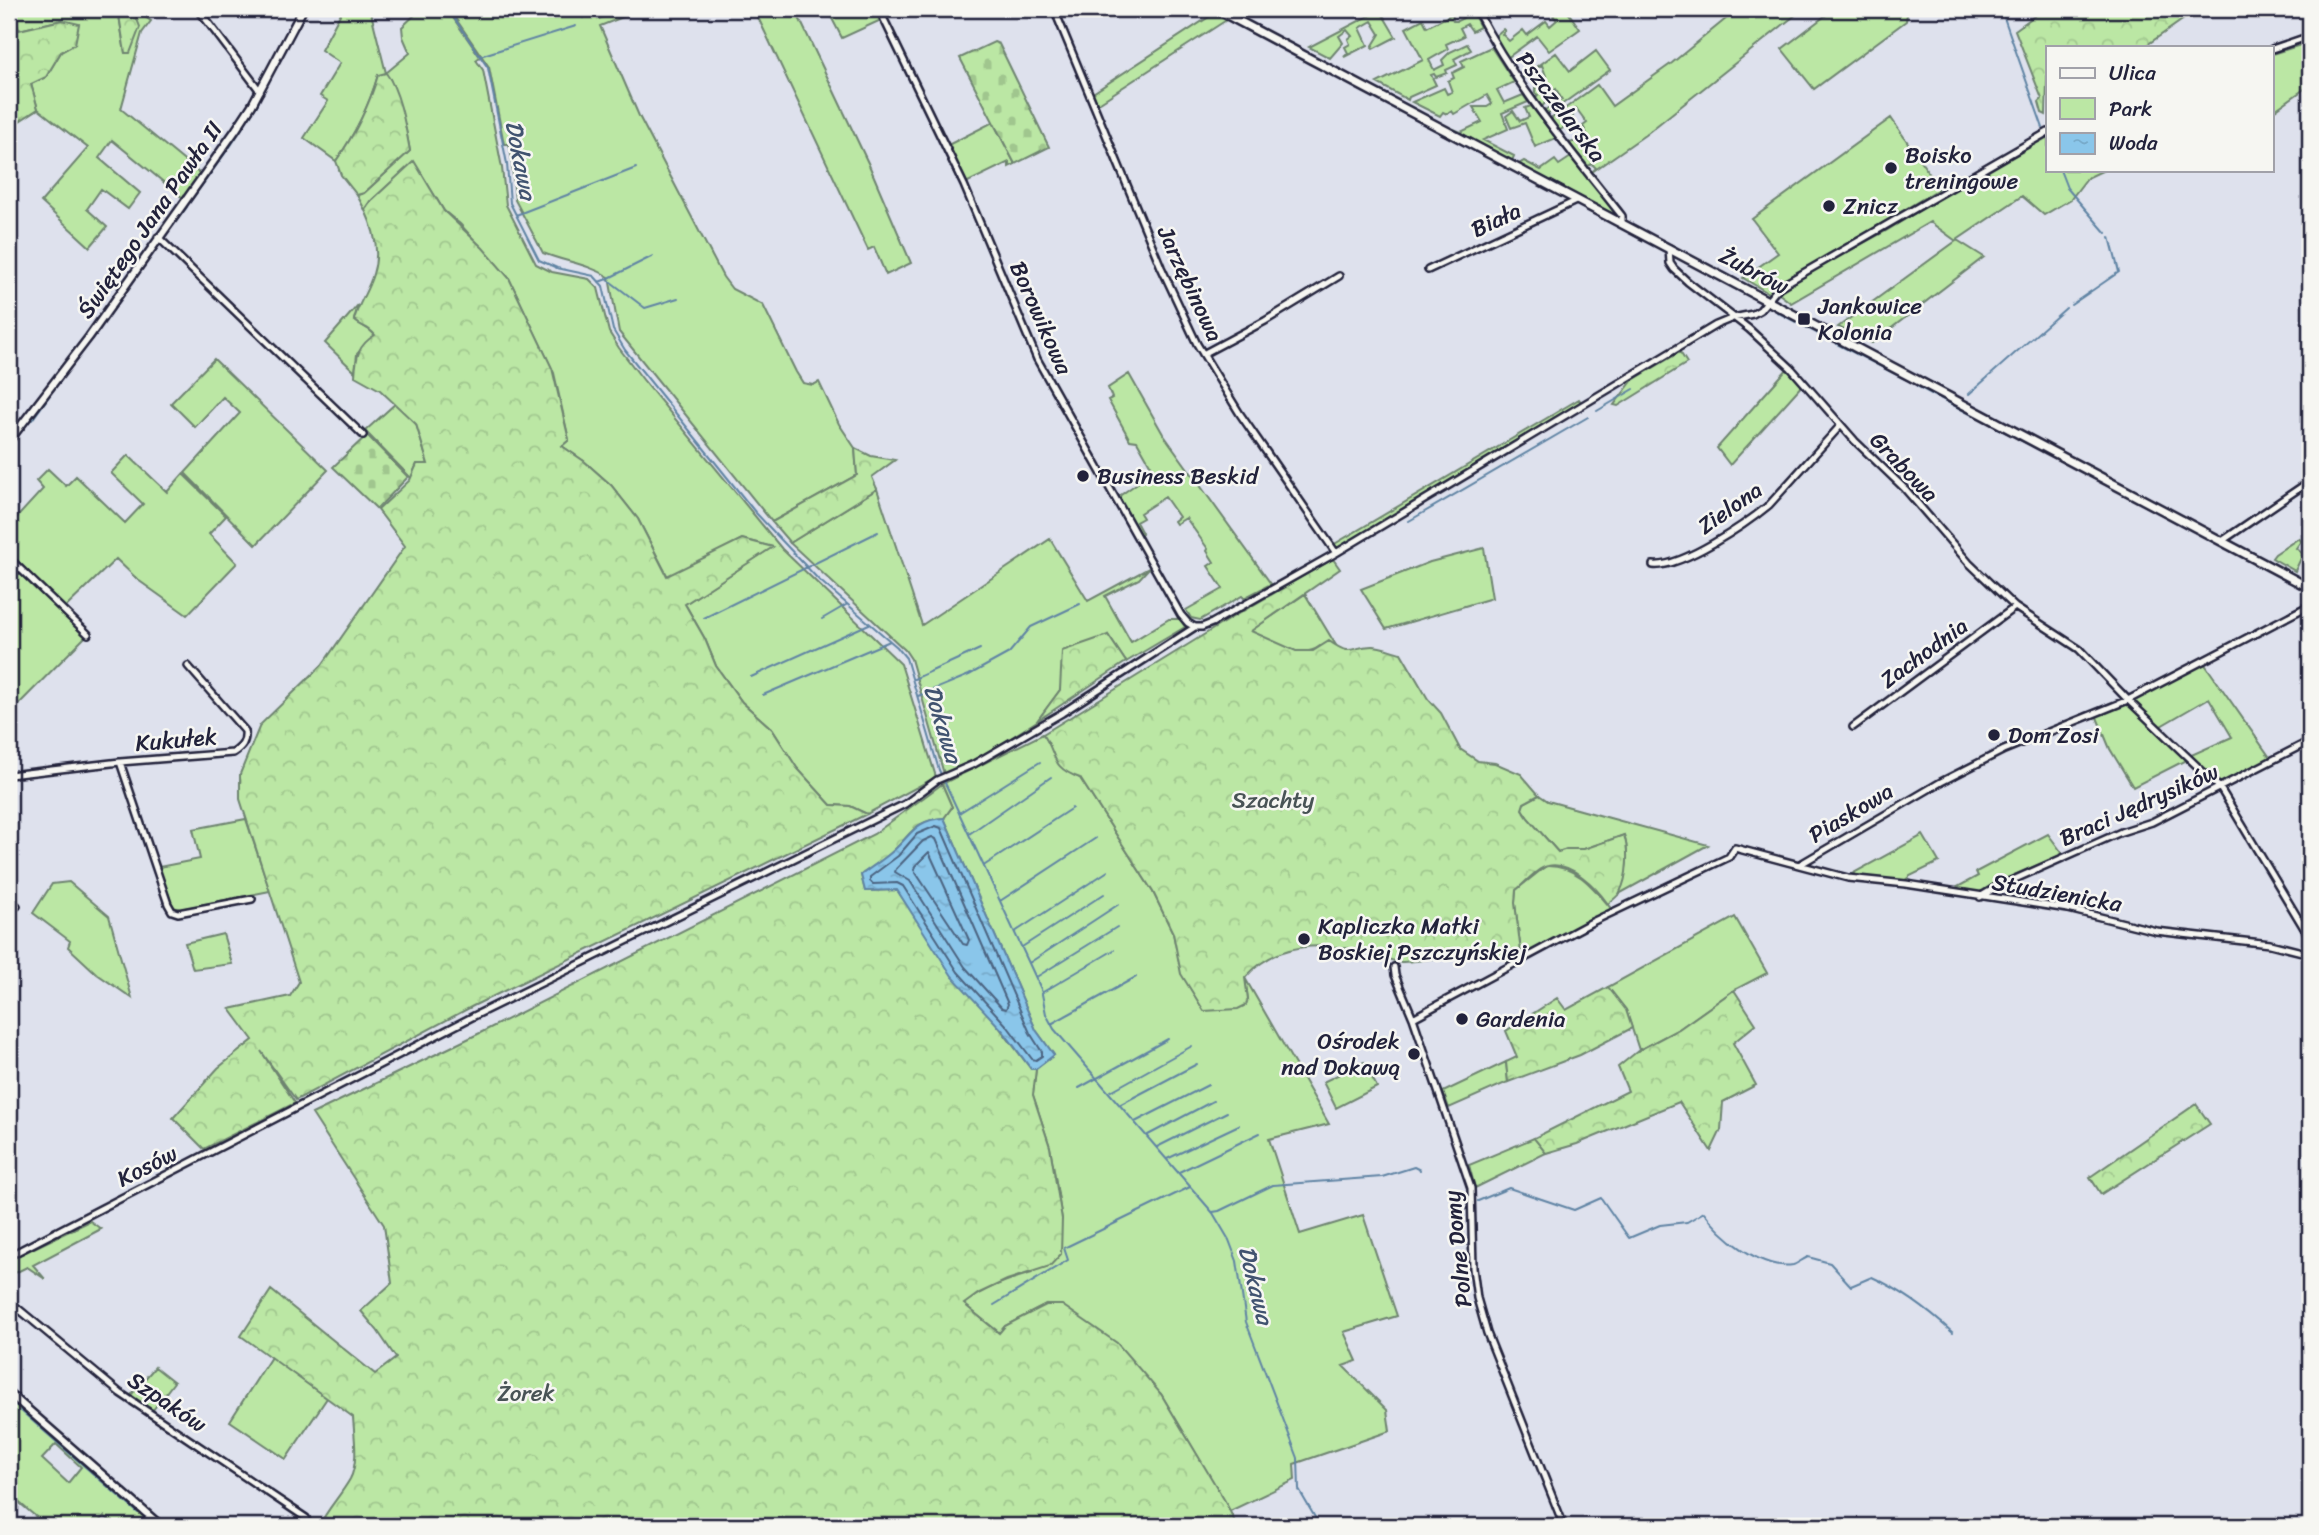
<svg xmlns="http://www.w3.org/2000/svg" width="2319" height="1535" viewBox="0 0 2319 1535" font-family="Sriracha,sans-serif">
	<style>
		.green { fill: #bbe7a4; stroke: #6e8470; stroke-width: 2; fill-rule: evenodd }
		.forest { fill: url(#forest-crowns); stroke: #6e8470; stroke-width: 2 }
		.cemetery { fill: url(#cemetery-stones); stroke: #6e8470; stroke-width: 2 }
		.water { fill: url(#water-ripples); stroke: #6084a4; stroke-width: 2 }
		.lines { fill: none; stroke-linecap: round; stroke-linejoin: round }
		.shore { stroke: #4c6481; stroke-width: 2 }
		.stream { stroke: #6084a4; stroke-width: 2 }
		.minor-casing { stroke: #22223b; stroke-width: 10 }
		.tertiary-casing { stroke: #22223b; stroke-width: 11 }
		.secondary-casing { stroke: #22223b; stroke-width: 12 }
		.minor { stroke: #f6f6f2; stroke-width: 5 }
		.tertiary { stroke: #f6f6f2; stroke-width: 6 }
		.secondary { stroke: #f6f6f2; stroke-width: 7 }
		.poi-dot { fill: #22223b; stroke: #f6f6f2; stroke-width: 2.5 }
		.labels { text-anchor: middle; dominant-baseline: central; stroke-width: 5; stroke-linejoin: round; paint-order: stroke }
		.street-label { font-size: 23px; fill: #22223b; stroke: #f6f6f2 }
		.poi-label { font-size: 23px; fill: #22223b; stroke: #f6f6f2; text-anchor: start }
		.park-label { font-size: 23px; fill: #485355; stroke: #f6f6f2 }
		.water-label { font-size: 24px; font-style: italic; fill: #415370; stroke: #f6f6f2 }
	</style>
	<defs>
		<pattern id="forest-crowns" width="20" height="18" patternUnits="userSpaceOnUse" patternTransform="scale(1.75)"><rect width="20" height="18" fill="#bbe7a4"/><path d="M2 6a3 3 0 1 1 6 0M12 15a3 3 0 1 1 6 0" fill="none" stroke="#a0c68e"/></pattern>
		<pattern id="cemetery-stones" width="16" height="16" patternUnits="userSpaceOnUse" patternTransform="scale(1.75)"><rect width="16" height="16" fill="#bbe7a4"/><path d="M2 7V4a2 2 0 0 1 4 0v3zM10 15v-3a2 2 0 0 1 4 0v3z" fill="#a0c68e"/></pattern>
		<pattern id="water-ripples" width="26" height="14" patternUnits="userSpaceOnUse" patternTransform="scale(1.75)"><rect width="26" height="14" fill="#8ac6ea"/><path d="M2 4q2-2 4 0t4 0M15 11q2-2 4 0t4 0" fill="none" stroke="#77aaca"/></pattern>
	</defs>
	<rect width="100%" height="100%" fill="#dee1ed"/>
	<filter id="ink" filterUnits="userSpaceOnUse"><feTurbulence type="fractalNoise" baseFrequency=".0143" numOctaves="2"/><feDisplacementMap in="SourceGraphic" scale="14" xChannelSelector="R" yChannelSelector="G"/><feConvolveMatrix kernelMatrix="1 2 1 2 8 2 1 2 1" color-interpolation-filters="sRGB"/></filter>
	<g filter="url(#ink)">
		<path class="green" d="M11,9H118L125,53L135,19L133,9L151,21L142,33L121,109L200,174L183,198L112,140L99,158L140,193L128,209L101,189L87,209L107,227L90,247L41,202L88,148L38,109L31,84L46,77L61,52L75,44L62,20L19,30Z
			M343,9H370L386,73L410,53L403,37L402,27L421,9H447L480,57L476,60L483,70L502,168L506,205L536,264L552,272L589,279L598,288L609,332L619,348L644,381L782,549L901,664L936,777L867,814L850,806L831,805L797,768L772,729L742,702L716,666L705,639L685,604L772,547L742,539L668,577L638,519L611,485L584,461L562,446L569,440L554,373L509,278L460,224L444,211L414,162L372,200L365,210L357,195L364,193L410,151L406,130L390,79L378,75C369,106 355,134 336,161L304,138L328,101L320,96L340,63L321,50Z
			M449,9H594L598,19L628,9H643L600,26L639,116L723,277L732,289L763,305L796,372L803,383L813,385L819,382L839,424L855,448L857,475L772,522L619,332L609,277C589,264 565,262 543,253L515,200L511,152L509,144H504L489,67Z
			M754,9H795L869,165L911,263L886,275L874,247L868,250Z
			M827,9H876L881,20L842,38Z
			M1458,9H1471L1480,27L1472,31L1467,24L1460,28L1464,36L1446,44L1448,49L1429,60L1434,70L1444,65L1442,60L1450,52L1467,44L1471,50L1454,59L1457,65L1446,70L1447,73L1436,77L1434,74L1431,75L1436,85L1409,97L1408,100L1377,83L1423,60L1406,28L1423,19L1427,27L1452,14L1453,21H1457L1463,18Z
			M1559,9H1572L1568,12L1580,29L1549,51L1537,36L1507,58L1495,36L1503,29L1505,31L1502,34L1509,41L1523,30L1527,35L1546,21L1550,26L1557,20L1553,16Z
			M1738,9H1803L1645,135L1592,172L1596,168L1592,164L1588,166L1569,143L1589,138L1583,126L1587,123L1576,108L1570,112L1573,116L1570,118L1569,124L1559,131L1551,121L1552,118L1597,85L1612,106L1672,63Z
			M1834,9H1915L1907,14L1906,21L1814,89L1782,49Z
			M1380,10L1396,37L1373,49L1372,47L1380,34L1372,21L1360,28L1368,45L1344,57L1348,53L1345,47L1350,44L1348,39L1352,36L1347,30L1339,36L1343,43L1330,58L1309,47Z
			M1215,13L1228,19L1097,104L1093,93Z
			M2310,42V85L2272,112V54Z
			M1491,47L1514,82L1497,90L1504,103L1523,95L1528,102L1502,113L1508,129L1483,140L1514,156L1512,161L1451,128L1461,132L1482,122L1473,107H1487L1492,104L1487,95L1454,114L1452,111L1447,114L1443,112L1440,116L1412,102L1444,88L1447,94L1452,92L1448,81L1454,78L1452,73L1464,67L1461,61Z
			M1596,51L1610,70L1547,115L1545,110L1562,100L1556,89L1549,94L1550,97L1541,108L1534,99L1538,95L1535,93V88L1537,86L1539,89L1546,83L1543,78L1546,76L1542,65L1522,78L1556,53L1570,71Z
			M1531,106L1556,138L1535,147L1525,123L1511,128L1506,116L1513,111L1520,121L1529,117L1525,108Z
			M1891,118L1937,185V190L1778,286L1770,294L1743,278L1778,253L1752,219Z
			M993,122L1015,164L1009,167V162L966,183L948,145Z
			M2048,137V170H2104L2087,178L2071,199L2044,215L2022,196L1957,240L1984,257L1872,343L1838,327L1956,241L1930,222L1791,303L1778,293L1819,267L1886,231L1966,182Z
			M1571,157L1615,210L1614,215L1519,164L1524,161L1541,170L1555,160L1559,165Z
			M358,305L354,320C363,328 366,325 375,335L357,354L355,372L325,343Z
			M214,359L328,470L256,545L185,473L240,413L223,397L195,427L171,403Z
			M1789,367L1804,383L1730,465L1717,448Z
			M1129,374L1163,434L1271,584L1244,598L1242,596L1200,620L1191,618L1186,610L1223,589L1208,566L1214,562L1207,551L1208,549L1186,518L1176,524L1174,521L1179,517L1165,497L1140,513L1143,518L1136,522L1142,533L1140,535L1118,497L1154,471L1137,441L1130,440L1108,400L1112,398L1108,388Z
			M1579,399L1581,402L1337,549L1333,545Z
			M396,403L416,424L428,464H417L411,478L365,431Z
			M128,455L167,492L183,474L226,516L209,534L237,563L187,615L138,580L116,559L64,609L9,552V526L43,489L36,481L48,469L66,486L76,476L125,523L143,504L111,473Z
			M877,489L922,625L1050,539L1088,601L1149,568L1139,579L1105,596L1131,642L1169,619H1180L1185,627L1126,662L1108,635L1060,690L1037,721L989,752L944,774L911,659L905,650L790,543Z
			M2299,538L2301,541L2296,548L2303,554L2295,571L2272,558L2275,554Z
			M1484,548L1492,598L1386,629L1361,589L1430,562Z
			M9,559L88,634L9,714Z
			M1305,594L1337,647L1320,646C1299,662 1271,640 1250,631Z
			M2204,663L2271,759L2220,786L2189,756L2232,737L2209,698L2159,727L2131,700Z
			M2128,702L2186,760L2133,787L2110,749L2096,715Z
			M1043,734C1056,752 1056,769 1080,778L1153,892L1173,933L1176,948L1248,999L1245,978L1329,1124L1269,1139L1300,1234L1363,1215L1397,1316L1344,1332L1357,1361L1343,1366L1387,1410L1390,1431L1294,1464L1295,1480L1230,1511L1161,1394L1046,1305L1005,1326L1000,1333L963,1304C985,1288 1007,1280 1032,1273L1062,1219L1050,1147L1033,1095L1036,1069L1054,1055L1036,1030L944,818L952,807L942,784Z
			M1539,795L1548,801L1708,845L1619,894C1626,876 1630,854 1624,835L1584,849H1567L1558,852L1528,818L1522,809L1524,803Z
			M246,819L270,891L180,909L173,907L159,867L200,859L193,829Z
			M2048,834L2063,854L1993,884L1980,892L1952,890L1978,876L1976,872Z
			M1923,835L1939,862L1910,876L1903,882L1848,876Z
			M1546,866C1578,865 1595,890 1614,912L1522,961L1515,903L1516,890Z
			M69,882L109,916L132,998L97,974L68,947L70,941L33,913L52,884Z
			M1735,917L1767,973L1734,990L1679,1029L1639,1050L1626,1010L1608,987Z
			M223,934L232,964L193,969L185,943Z
			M1364,1062L1377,1087L1336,1108L1323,1082Z
			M1506,1062L1508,1082L1449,1108L1443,1092Z
			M1534,1138L1546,1153L1475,1188L1469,1165Z
			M90,1221L101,1229L33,1265L45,1279L27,1267L9,1276V1260Z
			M271,1357L327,1398L286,1459L230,1421Z
			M155,1367L174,1382L153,1410L131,1395Z
			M9,1397L157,1526H117L104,1516L95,1526H47L9,1494ZM56,1444L81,1467L68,1483L42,1459Z"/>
		<path class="forest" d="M9,9H11L19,30L62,20L79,24L75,44L61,52L46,77L31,84L38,109L9,128Z
			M118,9H133L140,27L130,53H125Z
			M2044,9H2198L2144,47H2048L2046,115L2042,113L2039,102L2042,99L2015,30Z
			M386,73C400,91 406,129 410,151L364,193L357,195L341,175L336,161C355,134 369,106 378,75Z
			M414,161L444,211L483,248L509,278L552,368L569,440L562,446L584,461L611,485L638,519L667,576L742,539L773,547L685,604L705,639L716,666L742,702L772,729L797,768L831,805L850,806L867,814L473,1006L296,1100L261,1051L295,1103L204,1149L173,1118L218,1068L253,1040L230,1009L290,996L299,982L240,799V774L260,725L322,665L405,546L378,510L410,480L417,464H428L416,424L380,390L355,376C356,357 358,345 375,335C367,325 362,328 354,320C358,304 368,291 373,274C380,253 374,229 365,210L372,200Z
			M1680,352L1687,363L1618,406L1614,405L1633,380Z
			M855,448L871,456L895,460L872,477L877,489L790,543L772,522L857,475Z
			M1333,559L1340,569L1251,631L1296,651H1313L1329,641C1353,658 1350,646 1372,646C1381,646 1392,651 1401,653L1428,699L1441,713L1460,749L1478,761L1495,763L1521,774L1539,795L1524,803L1522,809L1528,818L1558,852L1567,849H1584L1624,835C1629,850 1628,877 1620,892C1618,897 1612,900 1608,904C1596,887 1571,861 1548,866C1537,868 1525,883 1516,890L1515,903L1522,961L1514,965C1485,941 1435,962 1400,962C1389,961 1379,954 1369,952C1323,943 1278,940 1245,978L1248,999L1246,1005L1238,1009L1204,1011L1181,974L1173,933L1153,892L1080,778C1049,767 1058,755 1043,734L1231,618Z
			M1108,635L1126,662L1037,721L1060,690L1062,651Z
			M942,784L952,807L944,818C915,820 912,833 893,851C884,860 872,867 861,875L865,891L897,890L918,921L1031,1069H1036L1033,1095L1050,1147L1062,1219L1061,1254L1050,1266L1007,1280L979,1293L964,1304L999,1333L1005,1326L1046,1305H1062L1117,1343L1161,1394L1225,1501L1237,1526H319C328,1508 341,1495 350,1479C359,1462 354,1436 353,1417L241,1336L271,1290L375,1374L396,1358L377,1330L361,1311L392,1283L384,1225L312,1114L480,1033L874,834Z
			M1608,987L1626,1010L1632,1028L1580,1055L1508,1082L1506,1062L1517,1057L1506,1031L1557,998L1566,1010Z
			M1734,990L1756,1024L1733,1043L1756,1085L1723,1102L1721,1130L1711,1151L1679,1102L1577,1144L1546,1153L1534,1138L1628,1091L1618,1067L1639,1050L1679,1029Z
			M2196,1104L2210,1124L2101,1194L2090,1177Z"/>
		<path class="cemetery" d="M994,42L999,44L1049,147L1015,164L960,58Z
			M367,435L408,477L377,509L333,467Z"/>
		<path class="water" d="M944,818L1036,1030L1054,1055L1036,1069H1031L1003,1031L952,976L897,890L865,891L861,875C871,867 883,860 893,851C912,834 915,820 944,818Z"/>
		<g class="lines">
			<path class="shore" d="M936,826L941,828L1030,1033L1042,1052V1056L1036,1060L1032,1059L1008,1027L958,972L903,886L897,883L873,884L870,881V877L898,856L917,834Z
				M932,837L936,839L1008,1004L1006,1009L1002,1008L965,967L910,881L895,872L896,869L923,841Z
				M929,852L969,940L967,945L963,944L914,870L915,866Z"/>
			<path class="stream" d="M448,9L488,68L507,164L510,203L539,260L557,268L594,276L603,286L613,330L625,350L755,512L818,579L897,647L906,658L939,770L1041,989L1046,1014L1054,1029L1213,1213L1229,1240L1237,1261L1246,1322L1298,1458L1299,1490L1320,1526
				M580,9L583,18
				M2001,9L2043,128
				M480,56L576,26
				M230,147L259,102
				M2060,170L2067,188L2106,233
				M190,202L226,152
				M516,215L636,168
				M171,228L187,207
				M164,237L167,233
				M134,279L160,243
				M607,279L653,256
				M599,282L607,279L645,308L678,298
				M2071,305L2119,272L2110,237
				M113,309L127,290
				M1777,312L1832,341
				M1837,344L1905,379
				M73,363L89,342
				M59,382L69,369
				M1917,386L1937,397
				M1969,394L2066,308
				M1940,398L1974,416
				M1597,411L1634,389
				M32,420L50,395
				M1985,421L1995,427
				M1997,428L2007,433
				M2018,439L2044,452
				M1409,521L1588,417
				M704,618L878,532
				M822,619L846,605
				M751,677L869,624
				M914,679L980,649
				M763,695L890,641
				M918,696L969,675L1009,653L1031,627L1080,604
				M959,813L1040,762
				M969,834L1051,777
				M985,865L1072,808
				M1000,901L1096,838
				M1015,932L1108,871
				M1022,947L1104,894
				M1029,963L1119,904
				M1038,976L1117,927
				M1043,992L1114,950
				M1051,1024L1136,977
				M1079,1088L1168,1039
				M1111,1091L1192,1046
				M1121,1104L1197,1064
				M1135,1122L1208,1085
				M1148,1135L1213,1101
				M1157,1147L1227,1112
				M1167,1159L1239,1125
				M1179,1172L1260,1133
				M1478,1201L1509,1188L1574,1210L1601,1198L1629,1238L1660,1225L1687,1222L1704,1212C1720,1236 1761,1270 1793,1265C1797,1264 1803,1259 1808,1257L1830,1263L1851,1286L1872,1277C1903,1291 1928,1310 1953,1333
				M1213,1212L1219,1211L1273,1185L1382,1177L1414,1167L1420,1170
				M994,1305L1068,1260L1064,1248L1190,1187
				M9,1400L15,1406
				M20,1410L138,1513"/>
			<defs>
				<path id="minor" d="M198,9L260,91
					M879,9L964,185L1037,359L1181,615L1188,623L1195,627
					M1054,9L1161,267L1197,344L1240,414L1336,553
					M1476,9C1515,85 1569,149 1622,216V223
					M2272,49L2310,36
					M158,237L363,435
					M1669,248L1670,263L1674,269L1688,282L1749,329L1791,368L1855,441L1905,489L1969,563L2015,607L2079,649L2128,700L2220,788L2310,938
					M1428,270L1578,200
					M1203,354L1265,321L1339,276
					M2222,541L2310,481
					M9,558L88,634
					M1653,565C1682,568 1746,524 1769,505L1841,425
					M1853,727L2015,607
					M120,762L168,904L172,911L178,913L252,899
					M9,775L120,762L233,753C242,747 246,742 245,731L188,666
					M1799,865L1941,782L2004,750L2128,700L2310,605
					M1980,897L1995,888L2121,832L2152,822L2310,741
					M9,900L17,906
					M1394,967L1395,975L1413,1018L1471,1188L1473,1268L1477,1298L1487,1333L1564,1526
					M1413,1018L1592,922L1729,857L1735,848L1848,878L1906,884L2068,909L2156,931L2270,944L2310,954
					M9,1256L474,1016L905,804L937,780L974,764L1062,713L1195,627H1202L1212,623L1336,553L1716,325L1733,318L1753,314L1760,310L1779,287L2048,132
					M9,1301L120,1393L306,1518L309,1526"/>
				<path id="tertiary" d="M9,441L89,337L235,131L252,105L303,9
					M9,1393L161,1526"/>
				<path id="secondary" d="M1216,9L2310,588"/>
			</defs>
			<use href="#minor" class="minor-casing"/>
			<use href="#tertiary" class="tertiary-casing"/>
			<use href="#secondary" class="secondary-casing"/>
			<use href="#minor" class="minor"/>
			<use href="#tertiary" class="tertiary"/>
			<use href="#secondary" class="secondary"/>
		</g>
	</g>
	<g class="poi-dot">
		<circle cx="1891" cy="168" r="7"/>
		<circle cx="1829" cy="206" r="7"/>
		<rect x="1797" y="312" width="14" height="14" rx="3.5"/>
		<circle cx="1083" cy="476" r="7"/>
		<circle cx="1994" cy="735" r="7"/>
		<circle cx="1304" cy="939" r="7"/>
		<circle cx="1462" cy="1019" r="7"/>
		<circle cx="1414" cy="1054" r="7"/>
	</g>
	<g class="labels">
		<g class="street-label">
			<text transform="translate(1561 107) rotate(53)">Pszczelarska</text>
			<text transform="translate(150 220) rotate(-55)">Świętego Jana Pawła II</text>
			<text transform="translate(1496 220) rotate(-25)">Biała</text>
			<text transform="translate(1754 271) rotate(28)">Żubrów</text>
			<text transform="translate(1190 284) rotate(65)">Jarzębinowa</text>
			<text transform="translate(1041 318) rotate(66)">Borowikowa</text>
			<text transform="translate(1904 467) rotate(46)">Grabowa</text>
			<text transform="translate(1730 508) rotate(-35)">Zielona</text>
			<text transform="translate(1924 653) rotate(-36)">Zachodnia</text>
			<text transform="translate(176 740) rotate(-5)">Kukułek</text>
			<text transform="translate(2139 805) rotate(-24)">Braci Jędrysików</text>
			<text transform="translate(1851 813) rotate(-31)">Piaskowa</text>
			<text transform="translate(2057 893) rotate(10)">Studzienicka</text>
			<text transform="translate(147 1166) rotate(-27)">Kosów</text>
			<text transform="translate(1458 1249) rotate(-96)">Polne Domy</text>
			<text transform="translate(167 1402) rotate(34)">Szpaków</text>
		</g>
		<g class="poi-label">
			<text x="1905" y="155">Boisko<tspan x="1905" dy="26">treningowe</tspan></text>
			<text x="1843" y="206">Znicz</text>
			<text x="1818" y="306">Jankowice<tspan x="1818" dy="26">Kolonia</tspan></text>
			<text x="1097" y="476">Business Beskid</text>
			<text x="2008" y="735">Dom Zosi</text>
			<text x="1318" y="926">Kapliczka Matki<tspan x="1318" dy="26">Boskiej Pszczyńskiej</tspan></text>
			<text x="1476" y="1019">Gardenia</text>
			<text x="1400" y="1041" text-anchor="end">Ośrodek<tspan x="1400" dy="26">nad Dokawą</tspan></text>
		</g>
		<g class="park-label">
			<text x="1273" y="800">Szachty</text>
			<text x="526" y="1393">Żorek</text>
		</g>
		<g class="water-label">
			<text transform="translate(521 160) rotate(79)">Dokawa</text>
			<text transform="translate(943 724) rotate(73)">Dokawa</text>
			<text transform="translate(1256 1285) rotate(76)">Dokawa</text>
		</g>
	</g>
	<rect width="2319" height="1535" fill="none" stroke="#f6f6f2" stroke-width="35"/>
	<rect x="18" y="18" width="2284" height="1500" fill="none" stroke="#22223b" stroke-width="2.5" filter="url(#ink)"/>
	<rect x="2046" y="46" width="228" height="126" fill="#f6f6f2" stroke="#a1a1a9" stroke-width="2"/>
	<rect x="2060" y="68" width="35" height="10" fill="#f6f6f2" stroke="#a1a1a9" stroke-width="2"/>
	<text x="2109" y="80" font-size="21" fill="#22223b">Ulica</text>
	<rect x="2060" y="98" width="35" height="21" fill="#bbe7a4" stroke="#a1a1a9" stroke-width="2"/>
	<text x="2109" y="116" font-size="21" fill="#22223b">Park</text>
	<rect x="2060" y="133" width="35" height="21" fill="url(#water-ripples)" stroke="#a1a1a9" stroke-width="2"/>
	<text x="2109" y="150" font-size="21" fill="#22223b">Woda</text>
</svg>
